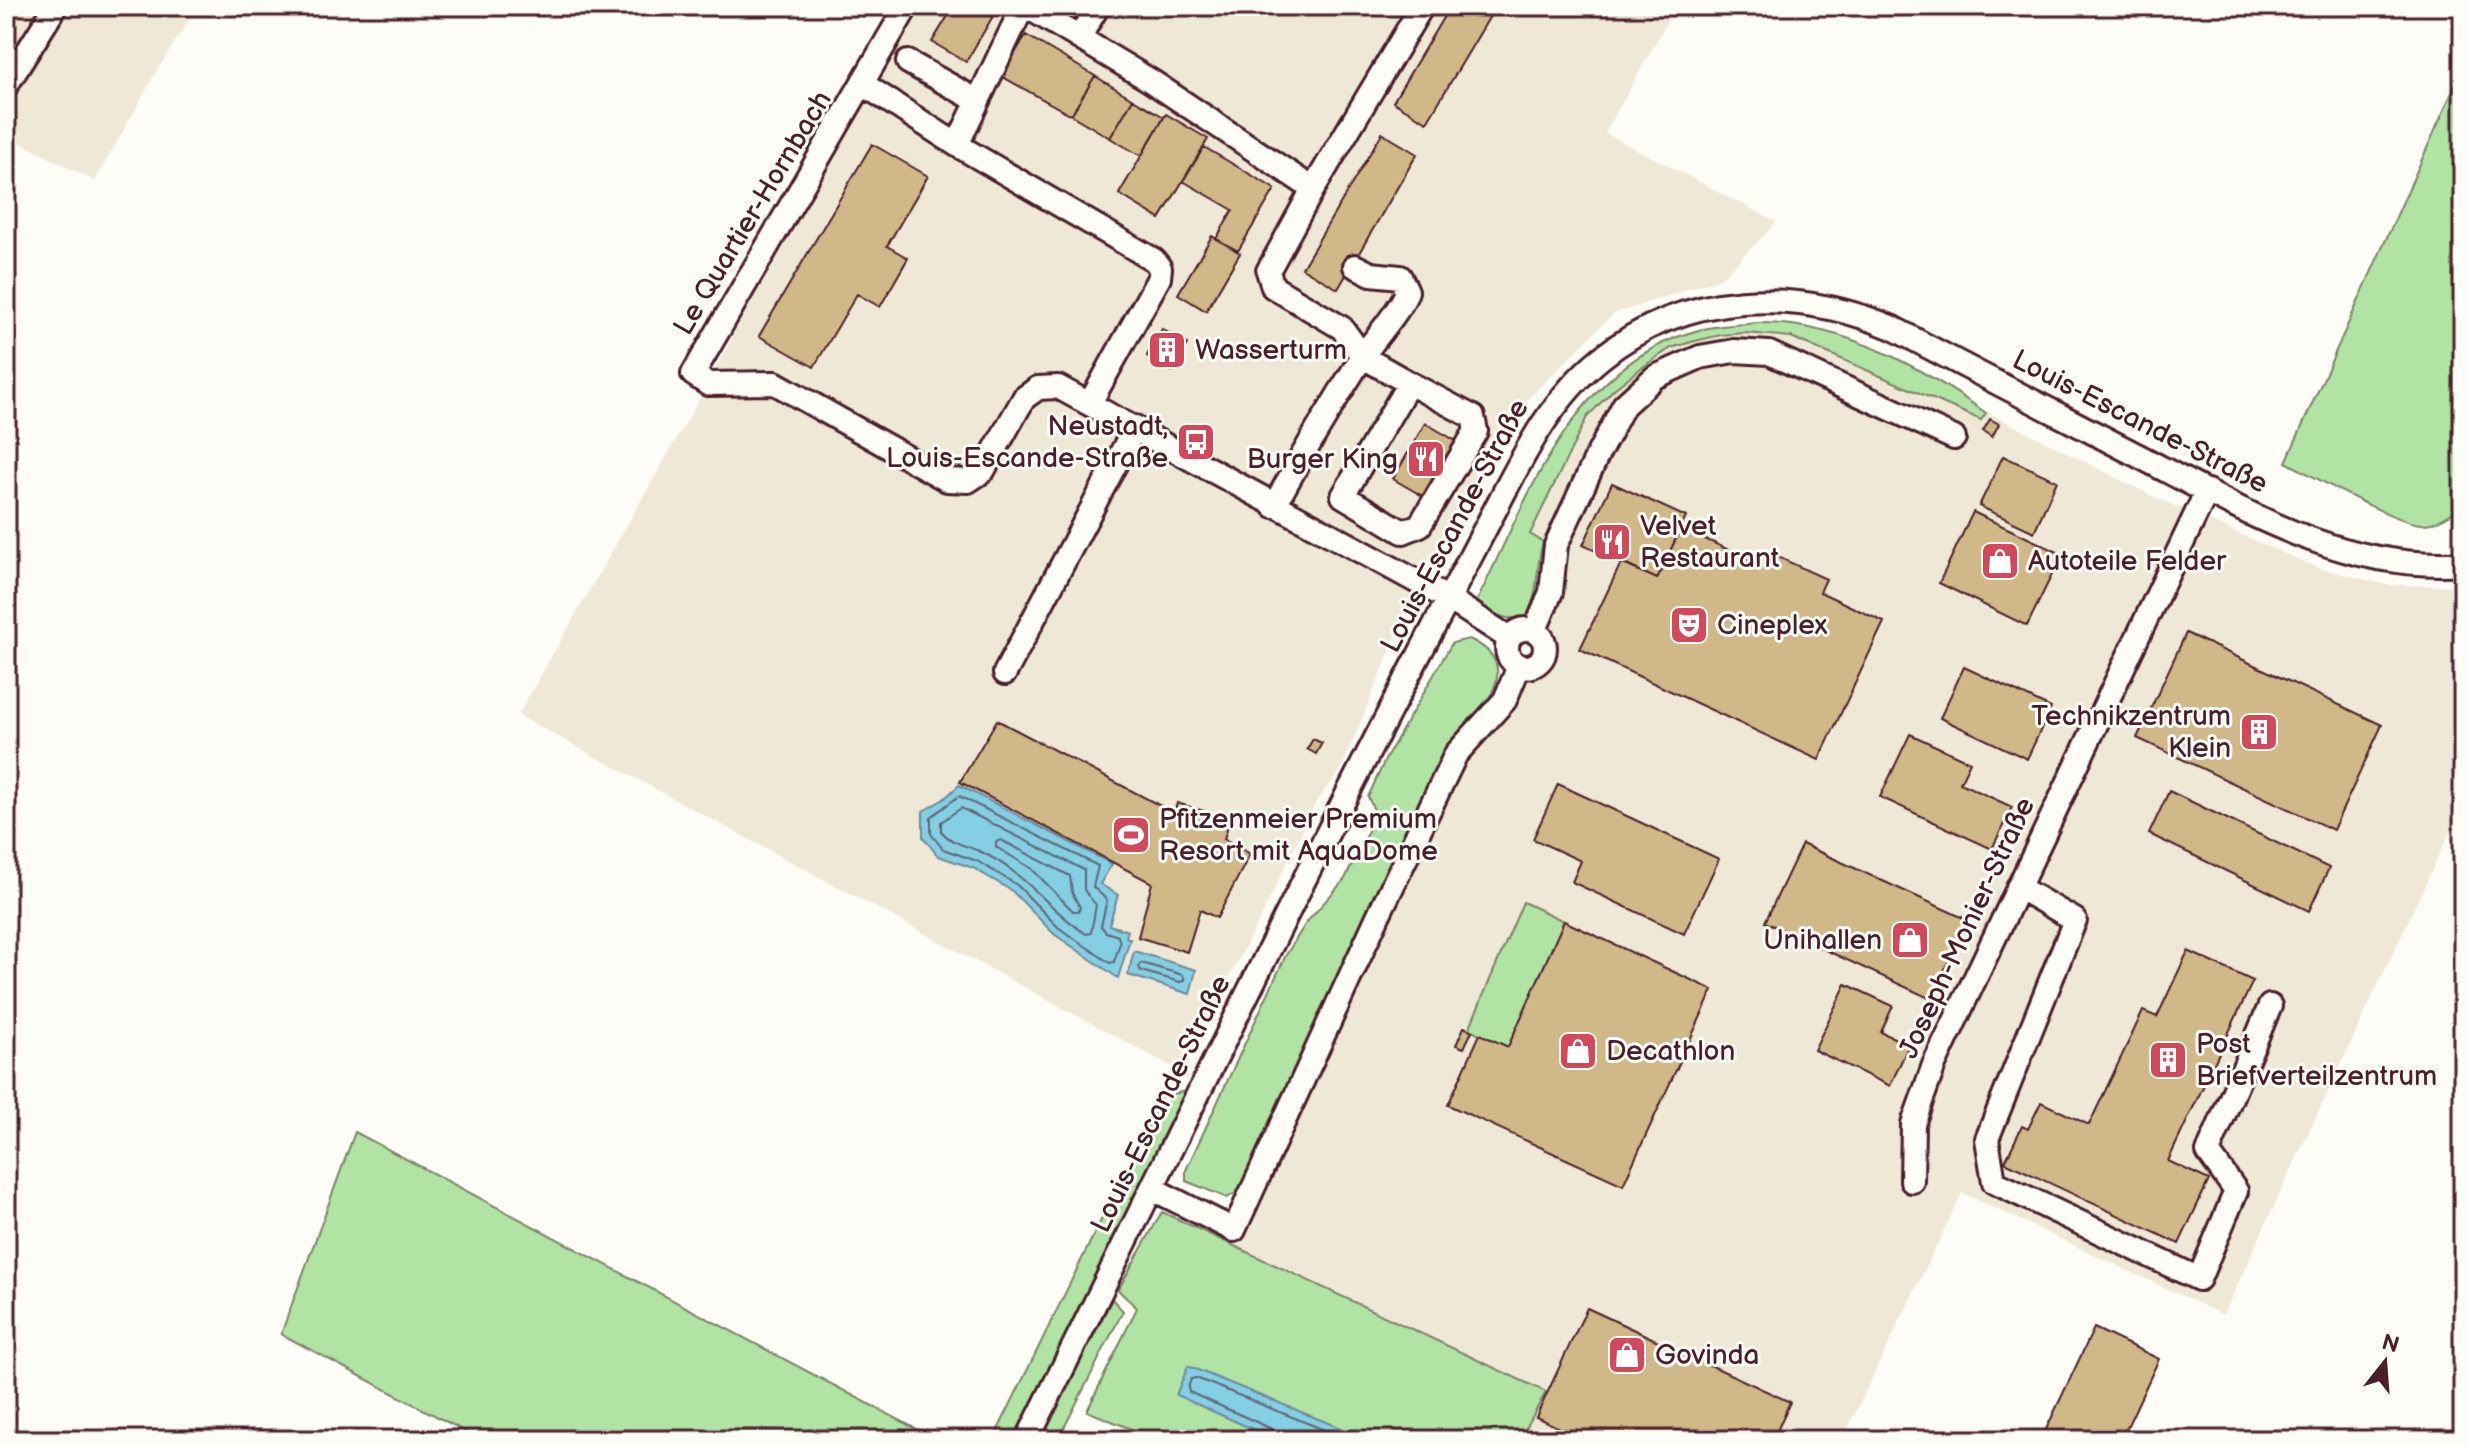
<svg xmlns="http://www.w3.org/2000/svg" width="2469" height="1446" viewBox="0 0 2469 1446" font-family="'Balsamiq Sans',sans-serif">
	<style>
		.built { fill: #f0e8d6 }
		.green { fill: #b0e3a4; stroke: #7d8168; stroke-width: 2 }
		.water { fill: #84cfe4; stroke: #6d899a; stroke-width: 2 }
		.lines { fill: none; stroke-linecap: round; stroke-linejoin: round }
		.shore { stroke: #616575; stroke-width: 2 }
		.building { fill: #d1b888; stroke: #4a1f2b; stroke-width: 2 }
		.minor-casing { stroke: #4a1f2b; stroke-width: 28 }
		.minor { stroke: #fdfcf7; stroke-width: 22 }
		.labels { text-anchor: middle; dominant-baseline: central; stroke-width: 6; stroke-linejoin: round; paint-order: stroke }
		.street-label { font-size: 28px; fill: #4a1f2b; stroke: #fdfcf7 }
		.poi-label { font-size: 28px; fill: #4a1f2b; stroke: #fdfcf7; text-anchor: start }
	</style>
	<rect width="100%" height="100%" fill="#fdfcf7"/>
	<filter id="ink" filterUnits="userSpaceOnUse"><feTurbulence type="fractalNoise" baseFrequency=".0125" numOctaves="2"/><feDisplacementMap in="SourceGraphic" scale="16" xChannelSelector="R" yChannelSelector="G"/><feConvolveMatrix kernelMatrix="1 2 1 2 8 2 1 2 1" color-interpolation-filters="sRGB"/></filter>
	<g filter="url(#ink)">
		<path class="built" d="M6,6H198L159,67L95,181L13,139L6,152Z
			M902,6H1676L1605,133L1777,222L1721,278L1613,314L1518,409L1418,584L1340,772L1317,800L1262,915L1180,1071L518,715L708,384Z
			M1770,327L1858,346L2154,497L2318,568L2388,585L2463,586V804L2223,1315L1962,1193L1842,1440H1540L1525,1430L1546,1393L1231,1244L1402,883L1469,755L1512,708L1547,626L1491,595L1587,407L1668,345L1714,331Z"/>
		<path class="green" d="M2463,68V505C2452,514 2438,523 2424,524C2400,526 2311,475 2286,462Z
			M1758,323C1841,322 1920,366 1986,413L1981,420L1791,337L1745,333L1721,335L1695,341L1671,348L1641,368L1614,389L1587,417L1530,534L1543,542C1535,567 1540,595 1526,618C1505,621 1492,615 1477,601C1528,497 1575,359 1703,329C1720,325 1740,325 1758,323Z
			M1469,639C1534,668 1471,721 1443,753L1241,1190L1227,1198L1186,1181V1170L1286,955L1306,923L1345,879L1376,814L1368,797L1385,760L1452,643Z
			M1523,902L1564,921L1508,1047L1469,1029Z
			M1187,1091L1013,1440H993L1162,1096Z
			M355,1132L937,1440H481L281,1334Z
			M1162,1212L1546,1392L1525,1430L1540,1440H1158L1087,1411L1137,1308L1118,1290Z
			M1112,1299L1123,1311L1058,1440H1041Z"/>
		<path class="water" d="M959,785L1112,864L1100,884L1118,895L1109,925L1128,931L1126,937L1130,939L1118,978L1054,934L1012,891L973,868L938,856L923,837V811L944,799Z
			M1134,951L1196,970L1190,994L1128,975Z
			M1188,1366L1370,1440H1277L1176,1395Z"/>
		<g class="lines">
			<path class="shore" d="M959,796L1098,866L1093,887L1107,900L1101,926L1106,932L1118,936L1120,943L1114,962L1110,963L1059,928L1017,885L977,861L943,849L931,834V817Z
				M961,808L1084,870V890L1096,905L1091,933L1086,934C1047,908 1023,870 979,851C964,845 951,843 941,831V822Z
				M1001,840L1070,876L1072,893L1080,907L1079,911H1073L1031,868L996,847V842Z
				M1141,963L1183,975L1185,980L1180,982L1141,971L1138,967Z
				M1278,1440L1277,1434L1272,1429L1189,1392L1188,1388L1191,1379L1196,1378L1349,1440"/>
		</g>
		<path class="building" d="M954,6H999L966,62L932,42Z
			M1450,6H1496L1427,122L1393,102Z
			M1026,35L1095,76L1071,115L1001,76Z
			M1095,76L1133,99L1110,138L1071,115Z
			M1133,99L1164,117L1141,156L1110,138Z
			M1166,114L1208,139L1160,219L1119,194Z
			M1382,133L1417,154L1338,289L1302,268Z
			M872,144L928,176L887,246L908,258L880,307L857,294L814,367L759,336Z
			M1204,147L1275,189L1238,251L1216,239L1233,210L1183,181Z
			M1212,236L1240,253L1206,311L1178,294Z
			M1162,329L1187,344L1172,371L1147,356Z
			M1990,419L1999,424L1992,437L1983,431Z
			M1425,423L1458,442L1426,498L1393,479Z
			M2003,456L2057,481L2034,532L1979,506Z
			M1612,483L1686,517L1657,579L1583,545Z
			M1973,512L2062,554L2027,626L1939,583Z
			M1681,528L1757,563L1763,550L1826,579L1820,592L1884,622L1819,760L1580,649L1621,563L1657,579Z
			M2186,633L2382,725L2333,830L2137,738Z
			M1964,667L2051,708L2027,759L1940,718Z
			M997,720L1174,813L1177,803L1230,819L1224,839L1250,854L1217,918L1200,910L1187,952L1138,937L1152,883L960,782Z
			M1910,734L1970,762L1960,783L2012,807L1992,849L1880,797Z
			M1313,739L1322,743L1316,754L1307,749Z
			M1558,784L1719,859L1684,934L1572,882L1581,861L1533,839Z
			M2169,791L2329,868L2309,911L2149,834Z
			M1802,844L1968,920L1931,999L1765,922Z
			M1564,921L1713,990L1623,1185L1448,1105L1480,1034L1508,1047Z
			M2188,951L2253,981L2168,1161L2209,1180L2179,1244L2005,1162L2022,1126L2028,1129L2041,1102L2089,1125L2143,1011L2157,1017Z
			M1846,984L1893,1006L1881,1032L1909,1045L1890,1086L1814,1050Z
			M1464,1027L1472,1031L1464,1048L1456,1045Z
			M1587,1308L1790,1402L1773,1440H1585L1536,1417Z
			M2094,1328L2159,1359L2121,1440H2041Z"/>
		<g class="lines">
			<defs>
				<path id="minor" d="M907,6L693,374L708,384L775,383L947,480L968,481L983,471L1024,398L1038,388L1058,387L1449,599L1509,638
					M1026,6L1151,81L1313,189L1422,6
					M1079,38L1098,6
					M908,62L978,101
					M863,84L957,145L1023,6
					M6,86L56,6
					M957,145L1154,260L1160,268L1159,278L1090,403
					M1313,189L1268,271L1273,287L1342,328L1363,357L1409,383L1343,496L1403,532L1420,525L1476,431L1473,417L1409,383
					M1274,506C1302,455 1331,406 1362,357C1374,339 1402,309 1407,291L1400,277L1371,274L1355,266
					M1507 648a19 19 0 1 1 38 0a19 19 0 1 1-38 0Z
					M1535,630L1551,592L1556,545L1598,454L1624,405L1655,377L1700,357L1734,351L1769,353L1954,438
					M1005,673L1135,427
					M2018,887L2075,920L1987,1139L1994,1182L2199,1279L2236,1191L2208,1152L2270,1006
					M1912,1181L1913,1124L1934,1065L2207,491
					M1153,1189L1234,1230L1378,916L1456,754L1505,700L1519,666
					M1027,1440C1162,1171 1291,898 1431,632C1453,591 1474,550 1496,508C1525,452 1551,399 1601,358C1685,290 1796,287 1893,328C1971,370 2050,410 2129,451C2234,505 2341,573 2463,563"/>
			</defs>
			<use href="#minor" class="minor-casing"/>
			<use href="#minor" class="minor"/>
		</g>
	</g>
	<defs>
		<symbol id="building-square" viewBox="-11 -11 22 22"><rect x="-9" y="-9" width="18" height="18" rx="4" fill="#d1495b" stroke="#fdfcf7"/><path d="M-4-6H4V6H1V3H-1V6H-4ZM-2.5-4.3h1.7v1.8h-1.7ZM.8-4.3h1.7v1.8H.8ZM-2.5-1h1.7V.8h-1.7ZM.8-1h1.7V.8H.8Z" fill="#fff"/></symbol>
		<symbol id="bus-square" viewBox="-11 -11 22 22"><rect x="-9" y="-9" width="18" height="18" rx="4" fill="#d1495b" stroke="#fdfcf7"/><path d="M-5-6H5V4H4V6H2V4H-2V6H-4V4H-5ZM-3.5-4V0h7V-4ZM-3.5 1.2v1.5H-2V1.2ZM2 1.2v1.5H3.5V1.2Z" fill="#fff"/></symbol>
		<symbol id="restaurant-square" viewBox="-11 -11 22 22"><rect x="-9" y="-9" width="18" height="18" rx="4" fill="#d1495b" stroke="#fdfcf7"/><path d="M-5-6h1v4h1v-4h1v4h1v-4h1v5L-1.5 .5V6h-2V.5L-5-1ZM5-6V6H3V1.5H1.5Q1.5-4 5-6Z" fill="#fff"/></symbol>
		<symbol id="shop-square" viewBox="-11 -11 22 22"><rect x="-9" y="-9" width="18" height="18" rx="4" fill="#d1495b" stroke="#fdfcf7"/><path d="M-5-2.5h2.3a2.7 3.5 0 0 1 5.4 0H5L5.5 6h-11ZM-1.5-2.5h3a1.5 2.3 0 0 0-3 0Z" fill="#fff"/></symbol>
		<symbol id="theatre-square" viewBox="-11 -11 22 22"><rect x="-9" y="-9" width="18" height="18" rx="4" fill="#d1495b" stroke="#fdfcf7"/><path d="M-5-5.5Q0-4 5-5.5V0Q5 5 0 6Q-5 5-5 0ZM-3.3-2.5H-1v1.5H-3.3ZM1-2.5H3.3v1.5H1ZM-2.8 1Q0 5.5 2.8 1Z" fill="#fff"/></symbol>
		<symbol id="stadium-square" viewBox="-11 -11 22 22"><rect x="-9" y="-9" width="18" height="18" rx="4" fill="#d1495b" stroke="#fdfcf7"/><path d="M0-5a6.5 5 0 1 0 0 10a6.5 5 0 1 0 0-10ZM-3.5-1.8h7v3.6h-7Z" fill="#fff"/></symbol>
	</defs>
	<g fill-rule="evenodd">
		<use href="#building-square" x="1145" y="328" width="44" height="44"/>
		<use href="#bus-square" x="1174" y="420" width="44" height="44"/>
		<use href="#restaurant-square" x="1404" y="437" width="44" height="44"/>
		<use href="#restaurant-square" x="1590" y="520" width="44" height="44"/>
		<use href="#shop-square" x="1978" y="539" width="44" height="44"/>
		<use href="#theatre-square" x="1667" y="603" width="44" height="44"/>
		<use href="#building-square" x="2237" y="710" width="44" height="44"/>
		<use href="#stadium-square" x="1109" y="813" width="44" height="44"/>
		<use href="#shop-square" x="1888" y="918" width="44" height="44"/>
		<use href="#shop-square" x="1556" y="1029" width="44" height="44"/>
		<use href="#building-square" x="2146" y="1038" width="44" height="44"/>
		<use href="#shop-square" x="1605" y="1333" width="44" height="44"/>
	</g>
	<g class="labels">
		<g class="street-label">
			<text transform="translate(753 213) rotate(-59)">Le Quartier-Hornbach</text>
			<text transform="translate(2140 422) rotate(27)">Louis-Escande-Straße</text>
			<text transform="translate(1455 526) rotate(-62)">Louis-Escande-Straße</text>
			<text transform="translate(1967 928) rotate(-65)">Joseph-Monier-Straße</text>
			<text transform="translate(1161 1104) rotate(-64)">Louis-Escande-Straße</text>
		</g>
		<g class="poi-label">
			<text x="1195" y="350">Wasserturm</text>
			<text x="1168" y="426" text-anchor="end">Neustadt,<tspan x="1168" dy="32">Louis-Escande-Straße</tspan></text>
			<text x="1398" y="459" text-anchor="end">Burger King</text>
			<text x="1640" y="526">Velvet<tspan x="1640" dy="32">Restaurant</tspan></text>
			<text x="2028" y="561">Autoteile Felder</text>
			<text x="1717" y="625">Cineplex</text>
			<text x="2231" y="716" text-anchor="end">Technikzentrum<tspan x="2231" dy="32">Klein</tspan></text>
			<text x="1159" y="819">Pfitzenmeier Premium<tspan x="1159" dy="32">Resort mit AquaDome</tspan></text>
			<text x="1882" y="940" text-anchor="end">Unihallen</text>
			<text x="2196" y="1044">Post<tspan x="2196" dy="32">Briefverteilzentrum</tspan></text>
			<text x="1606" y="1051">Decathlon</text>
			<text x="1655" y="1355">Govinda</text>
		</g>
	</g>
	<rect width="2469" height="1446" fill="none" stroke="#fdfcf7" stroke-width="32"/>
	<rect x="16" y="16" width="2437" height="1414" fill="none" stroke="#4a1f2b" stroke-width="3" filter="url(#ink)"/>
	<g transform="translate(2385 1362) rotate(17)" stroke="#fdfcf7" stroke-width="6" paint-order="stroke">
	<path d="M0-6L14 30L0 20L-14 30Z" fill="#4a1f2b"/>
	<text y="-12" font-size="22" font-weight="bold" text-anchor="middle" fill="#4a1f2b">N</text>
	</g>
</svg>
